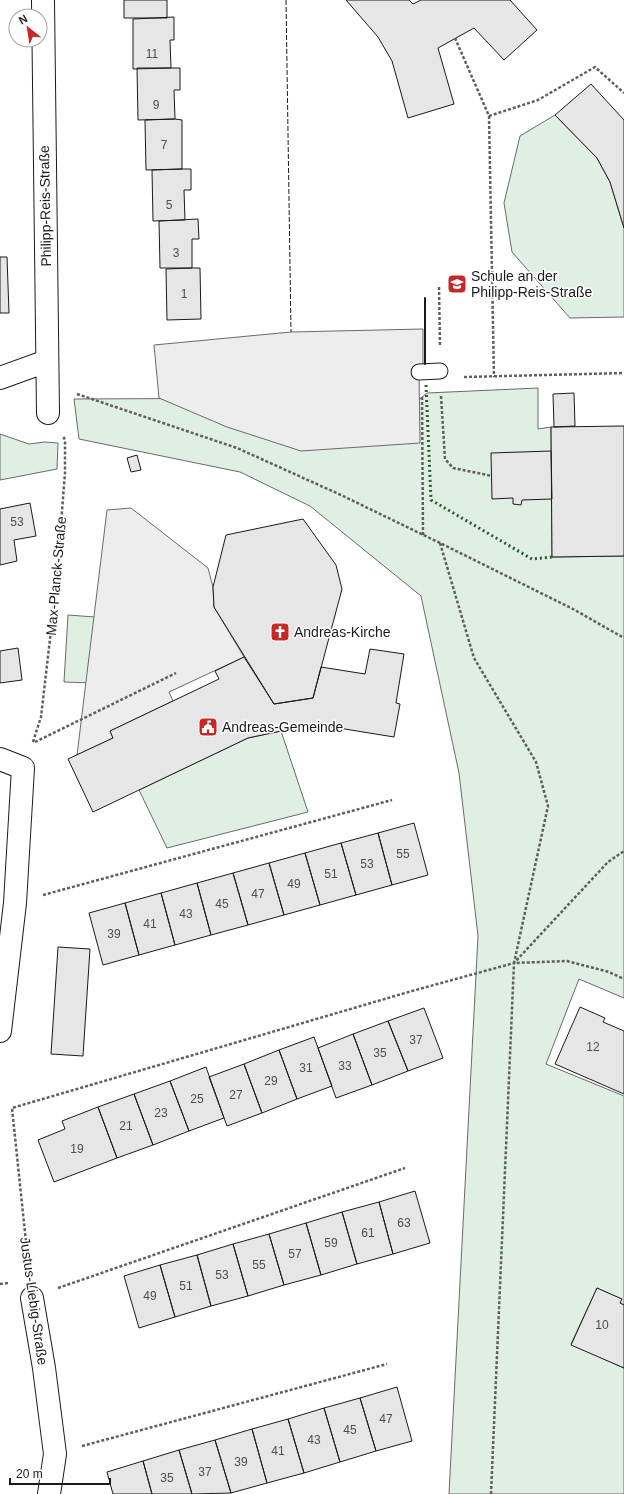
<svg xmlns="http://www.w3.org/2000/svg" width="624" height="1494" viewBox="0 0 624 1494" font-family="Helvetica,sans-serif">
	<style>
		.green { fill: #e0efe3; stroke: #6a6a6a }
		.parking { fill: #ededed; stroke: #6a6a6a }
		.building { fill: #e6e6e6; stroke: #1a1a1a }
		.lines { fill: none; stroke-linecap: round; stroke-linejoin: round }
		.lane-casing { stroke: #1a1a1a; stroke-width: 17 }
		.street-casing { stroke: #1a1a1a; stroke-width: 24 }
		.path { stroke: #5f5f5f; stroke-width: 2.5; stroke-dasharray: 3 2; stroke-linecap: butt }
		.lane { stroke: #fff; stroke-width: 15 }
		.street { stroke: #fff; stroke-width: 22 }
		.hedge { stroke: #2b5a34; stroke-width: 3; stroke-dasharray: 2 3; stroke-linecap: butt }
		.fence { stroke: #1a1a1a; stroke-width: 1; stroke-dasharray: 5 2; stroke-linecap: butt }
		.wall { stroke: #1a1a1a; stroke-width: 2 }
		.labels { text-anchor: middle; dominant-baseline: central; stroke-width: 3; stroke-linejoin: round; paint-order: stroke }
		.number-label { font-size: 12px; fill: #4d4d4d }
		.street-label { font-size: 14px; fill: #1a1a1a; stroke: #fff }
		.poi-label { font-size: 14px; fill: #1a1a1a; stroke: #fff; text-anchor: start }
	</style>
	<rect width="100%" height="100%" fill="#fff"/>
	<path class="green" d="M555,115L597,158L610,182L624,228V317L570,318L512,252L504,203L520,136Z
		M538,388V429L551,427L552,557L624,556V998L579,979L546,1064L624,1096V1305L620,1303L621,1299L597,1288L571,1344L624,1368V1494H449L478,936L459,773L421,596L310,506L240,472L79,439L74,399L292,398L390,423L427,393Z
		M0,434L29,444L45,442L58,443L57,469L0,480Z
		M68,615L95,617L92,683L64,682Z
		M281,731L308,812L167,848L139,790L248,738Z"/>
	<path class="parking" d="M423,329V370L419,373L420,443L301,451L227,427L159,398L154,345L291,332Z
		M131,508L208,568L213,587L214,607L244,657L169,692L173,701L110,731L113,738L77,755L107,510Z"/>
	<path class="building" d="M124,0H167V18H124Z
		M346,0H409L413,4L421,0H510L537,30L504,60L474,28L438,48L454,104L408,118L392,61L378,37Z
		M174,17V40H170L171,68L133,69V19Z
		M137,68H180V90H174L175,119L138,120Z
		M591,84L624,120V228L610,182L597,158L555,115Z
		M175,119L182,120V169L146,170L145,120Z
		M182,169H191V190H184L185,220L153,221L152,170Z
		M198,219L199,239H192V268H160L159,221Z
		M0,257H7L9,313H0Z
		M192,268H200L201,319L167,320L166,269Z
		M574,393L575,426L554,427L553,394Z
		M624,426V556L552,557L551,427Z
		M551,451L552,499L522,500L521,505L513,504V498L492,499L491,453Z
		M137,455L141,470L131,472L127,458Z
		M30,503L36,536L14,540L17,561L0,565V509Z
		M303,519L336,565L342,589L313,698L274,704L214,607L213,587L226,535Z
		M18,648L22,680L0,683V651Z
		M370,649L404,654L396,703L400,704L394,737L314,724L248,738L93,812L68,759L113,738L110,731L219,679L215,671L244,657L274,704L313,698L321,667L365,674Z
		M414,823L428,875L392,885L378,833Z
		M378,833L392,885L356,895L341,843Z
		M341,843L356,895L320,905L305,853Z
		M305,853L320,905L284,915L269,863Z
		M269,863L284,915L248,925L233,873Z
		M233,873L248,925L211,935L197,883Z
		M197,883L211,935L175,945L161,893Z
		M161,893L175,945L139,955L125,903Z
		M125,903L139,955L103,965L89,913Z
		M58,947L90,949L83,1056L51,1054Z
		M580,1007L605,1018L603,1022L624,1031V1094L555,1064Z
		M424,1008L443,1058L408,1071L388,1021Z
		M388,1021L408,1071L372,1085L353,1034Z
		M353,1034L372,1085L336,1098L318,1048Z
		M314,1037L332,1086L297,1099L279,1050Z
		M279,1050L297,1099L262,1113L244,1064Z
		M244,1064L262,1113L227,1126L209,1077Z
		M206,1067L224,1118L189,1131L170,1081Z
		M170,1081L189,1131L153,1145L134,1094Z
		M134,1094L153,1145L117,1158L98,1107Z
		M98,1107L117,1158L54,1182L38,1140L65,1129L62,1121Z
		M415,1191L430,1243L393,1254L379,1202Z
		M379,1202L393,1254L357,1264L342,1212Z
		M342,1212L357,1264L321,1275L306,1223Z
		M306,1223L321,1275L284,1285L269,1234Z
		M269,1234L284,1285L248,1296L233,1244Z
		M233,1244L248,1296L211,1306L197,1255Z
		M197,1255L211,1306L175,1317L160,1265Z
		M160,1265L175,1317L139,1328L124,1276Z
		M597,1288L622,1299L620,1303L624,1305V1368L571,1345Z
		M397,1387L412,1441L376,1451L360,1398Z
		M360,1398L376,1451L340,1462L324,1408Z
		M324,1408L340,1462L304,1473L288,1419Z
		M288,1419L304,1473L267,1483L252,1429Z
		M252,1429L267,1483L231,1493L215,1440Z
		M215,1440L231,1493L192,1494L179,1450Z
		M179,1450L192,1494H152L143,1461Z
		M143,1461L152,1494H113L107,1472Z"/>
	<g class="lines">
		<defs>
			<path id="lane" d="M419,372L440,371"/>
			<path id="street" d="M43,0L48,413
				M0,378L47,361
				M0,759L23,768L15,903L0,1031
				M32,1298L44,1368L55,1454L49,1494"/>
		</defs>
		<use href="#lane" class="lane-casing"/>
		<use href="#street" class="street-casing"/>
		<path class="path" d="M455,38L489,116L494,377
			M489,116L538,100L595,67L624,93
			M439,287L440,347
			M464,377L624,373
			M77,394L237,448L341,495L440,543L573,609L624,638
			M441,396L445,459L453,468L492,476
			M422,397L423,535
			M440,543L474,658L536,762L548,806L514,963L567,961L609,972L624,979
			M33,742L41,717L56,587L65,473V440L63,436
			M35,742L176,673
			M43,895L392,800
			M29,1271L12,1108L412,991L514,963L608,862L624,851
			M0,1284L8,1283
			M58,1288L405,1168
			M82,1446L387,1364
			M491,1494L514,963"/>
		<use href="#lane" class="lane"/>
		<use href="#street" class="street"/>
		<path class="hedge" d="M426,385L431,500L532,559L553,557"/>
		<path class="fence" d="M286,0L291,332"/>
		<path class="wall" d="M425,364V298"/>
	</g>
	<defs>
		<symbol id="school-square" viewBox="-11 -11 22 22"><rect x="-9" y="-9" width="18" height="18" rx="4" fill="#c62828" stroke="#fff"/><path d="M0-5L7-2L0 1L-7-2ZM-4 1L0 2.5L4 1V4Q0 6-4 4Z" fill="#fff"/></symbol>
		<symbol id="church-square" viewBox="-11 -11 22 22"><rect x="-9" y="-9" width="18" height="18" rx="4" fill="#c62828" stroke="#fff"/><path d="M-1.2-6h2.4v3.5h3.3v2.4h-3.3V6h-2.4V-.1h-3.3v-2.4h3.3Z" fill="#fff"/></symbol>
		<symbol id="civic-square" viewBox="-11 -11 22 22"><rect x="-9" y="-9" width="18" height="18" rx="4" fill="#c62828" stroke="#fff"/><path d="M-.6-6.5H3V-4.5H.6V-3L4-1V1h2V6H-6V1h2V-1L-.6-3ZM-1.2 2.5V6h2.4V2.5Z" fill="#fff"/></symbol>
	</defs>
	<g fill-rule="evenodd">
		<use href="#school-square" x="446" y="273" width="22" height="22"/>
		<use href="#church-square" x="269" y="621" width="22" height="22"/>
		<use href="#civic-square" x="197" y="716" width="22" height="22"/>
	</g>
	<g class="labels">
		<g class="number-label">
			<text x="152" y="54">11</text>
			<text x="156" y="105">9</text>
			<text x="164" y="145">7</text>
			<text x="169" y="205">5</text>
			<text x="176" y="253">3</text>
			<text x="184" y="294">1</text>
			<text x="17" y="522">53</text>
			<text x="403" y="854">55</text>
			<text x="367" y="864">53</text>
			<text x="331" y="874">51</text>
			<text x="294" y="884">49</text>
			<text x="258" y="894">47</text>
			<text x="222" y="904">45</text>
			<text x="186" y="914">43</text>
			<text x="150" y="924">41</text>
			<text x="114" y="934">39</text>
			<text x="416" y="1040">37</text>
			<text x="593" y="1047">12</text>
			<text x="380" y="1053">35</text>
			<text x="345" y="1066">33</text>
			<text x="306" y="1068">31</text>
			<text x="271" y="1081">29</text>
			<text x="236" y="1095">27</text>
			<text x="197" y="1099">25</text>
			<text x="161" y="1113">23</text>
			<text x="126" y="1126">21</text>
			<text x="77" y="1149">19</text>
			<text x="404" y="1223">63</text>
			<text x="368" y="1233">61</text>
			<text x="331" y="1243">59</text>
			<text x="295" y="1254">57</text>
			<text x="259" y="1265">55</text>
			<text x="222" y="1275">53</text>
			<text x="186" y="1286">51</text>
			<text x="150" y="1296">49</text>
			<text x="602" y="1325">10</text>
			<text x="386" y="1419">47</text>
			<text x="350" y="1430">45</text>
			<text x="314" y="1440">43</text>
			<text x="278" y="1451">41</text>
			<text x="241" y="1462">39</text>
			<text x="205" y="1472">37</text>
			<text x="167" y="1478">35</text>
		</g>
		<g class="street-label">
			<text transform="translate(45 206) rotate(-91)">Philipp-Reis-Straße</text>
			<text transform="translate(56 576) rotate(-85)">Max-Planck-Straße</text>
			<text transform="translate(34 1301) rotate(82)">Justus-Liebig-Straße</text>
		</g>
		<g class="poi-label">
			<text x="471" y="276">Schule an der<tspan x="471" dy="16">Philipp-Reis-Straße</tspan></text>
			<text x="294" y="632">Andreas-Kirche</text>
			<text x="222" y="727">Andreas-Gemeinde</text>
		</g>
	</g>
	<g transform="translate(28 28) rotate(330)"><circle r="19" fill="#ffffff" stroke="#a3a3a3"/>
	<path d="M0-3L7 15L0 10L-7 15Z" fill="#c62828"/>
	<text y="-6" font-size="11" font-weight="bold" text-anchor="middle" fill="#1a1a1a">N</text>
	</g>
	<path d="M10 1478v6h100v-6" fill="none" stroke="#1a1a1a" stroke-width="2"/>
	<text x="16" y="1478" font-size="12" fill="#1a1a1a" stroke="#ffffff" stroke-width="3" paint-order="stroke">20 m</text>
</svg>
